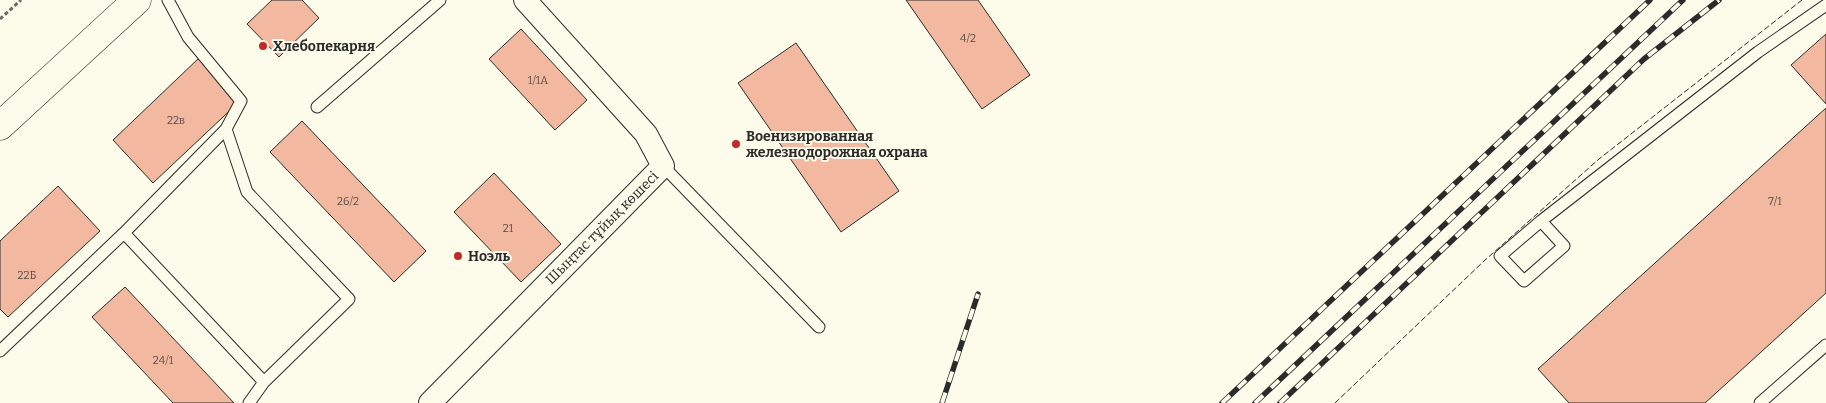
<svg xmlns="http://www.w3.org/2000/svg" width="1826" height="403" viewBox="0 0 1826 403" font-family="Bitter,serif">
	<style>
		.building { fill: #f2b8a0; stroke: #2b2b2b }
		.lines { fill: none; stroke-linecap: round; stroke-linejoin: round }
		.service-casing { stroke: #2b2b2b; stroke-width: 13 }
		.minor-casing { stroke: #2b2b2b; stroke-width: 24 }
		.tertiary-casing { stroke: #2b2b2b; stroke-width: 29 }
		.path { stroke: #6a6964; stroke-width: 3; stroke-dasharray: 4 2.5; stroke-linecap: butt }
		.service { stroke: #fdfbea; stroke-width: 11 }
		.minor { stroke: #fdfbea; stroke-width: 22 }
		.tertiary { stroke: #fdfbea; stroke-width: 28 }
		.rail-casing { stroke: #2b2b2b; stroke-width: 5.5 }
		.rail { stroke: #fdfbea; stroke-width: 4; stroke-dasharray: 11; stroke-linecap: butt }
		.fence { stroke: #2b2b2b; stroke-width: 1; stroke-dasharray: 6 2.5; stroke-linecap: butt }
		.poi-dot { fill: #c62828; stroke: #fdfbea; stroke-width: 2 }
		.labels { text-anchor: middle; dominant-baseline: central; stroke-width: 4; stroke-linejoin: round; paint-order: stroke }
		.number-label { font-size: 11px; fill: #5d4e48 }
		.poi-label { font-size: 14px; font-weight: bold; fill: #2b2b2b; stroke: #fdfbea; text-anchor: start }
		.street-label { font-size: 14px; fill: #2b2b2b; stroke: #fdfbea }
	</style>
	<rect width="100%" height="100%" fill="#fdfbea"/>
	<path class="building" d="M272,0H302L319,18L279,57L247,24Z
		M906,0H978L1030,75L982,109Z
		M521,29L587,100L555,130L489,59Z
		M1826,34V104L1791,65Z
		M796,43L899,191L841,232L738,83Z
		M199,58L240,101L153,183L113,140Z
		M1826,108V293L1705,403H1569L1538,369Z
		M302,121L426,251L394,282L270,152Z
		M494,173L561,244L521,282L454,212Z
		M58,186L100,231L8,317L0,309V241Z
		M125,287L234,403H173L92,317Z"/>
	<g class="lines">
		<defs>
			<path id="service" d="M317,107L440,0
				M226,129L247,192L349,299L264,382L249,403
				M663,166L819,327
				M1541,221L1564,246L1524,281L1500,256L1541,221L1758,52L1826,5
				M124,233L264,382
				M0,351L124,233L226,129L241,101L188,37L168,0
				M1760,403L1826,345"/>
			<path id="minor" d="M430,403L663,166L646,134L525,0"/>
			<path id="tertiary" d="M0,126L137,0"/>
		</defs>
		<use href="#service" class="service-casing"/>
		<use href="#minor" class="minor-casing"/>
		<use href="#tertiary" class="tertiary-casing"/>
		<path class="path" d="M0,19L21,0"/>
		<use href="#service" class="service"/>
		<use href="#minor" class="minor"/>
		<use href="#tertiary" class="tertiary"/>
		<defs>
			<path id="rail" d="M942,403L978,294
				M1222,403L1650,0
				M1255,403L1683,0
				M1280,403L1644,59L1719,0"/>
		</defs>
		<use href="#rail" class="rail-casing"/>
		<use href="#rail" class="rail"/>
		<path class="fence" d="M1335,403L1484,261L1599,159L1802,0"/>
	</g>
	<g class="poi-dot">
		<circle cx="263" cy="46" r="5"/>
		<circle cx="736" cy="144" r="5"/>
		<circle cx="458" cy="256" r="5"/>
	</g>
	<g class="labels">
		<g class="number-label">
			<text x="968" y="38">4/2</text>
			<text x="538" y="80">1/1А</text>
			<text x="176" y="120">22в</text>
			<text x="348" y="201">26/2</text>
			<text x="1775" y="201">7/1</text>
			<text x="508" y="228">21</text>
			<text x="27" y="275">22Б</text>
			<text x="163" y="360">24/1</text>
		</g>
		<g class="poi-label">
			<text x="273" y="46">Хлебопекарня</text>
			<text x="746" y="136">Военизированная<tspan x="746" dy="16">железнодорожная охрана</tspan></text>
			<text x="468" y="256">Ноэль</text>
		</g>
		<g class="street-label">
			<text transform="translate(602 228) rotate(-45)">Шыңтас тұйық көшесі</text>
		</g>
	</g>
</svg>
